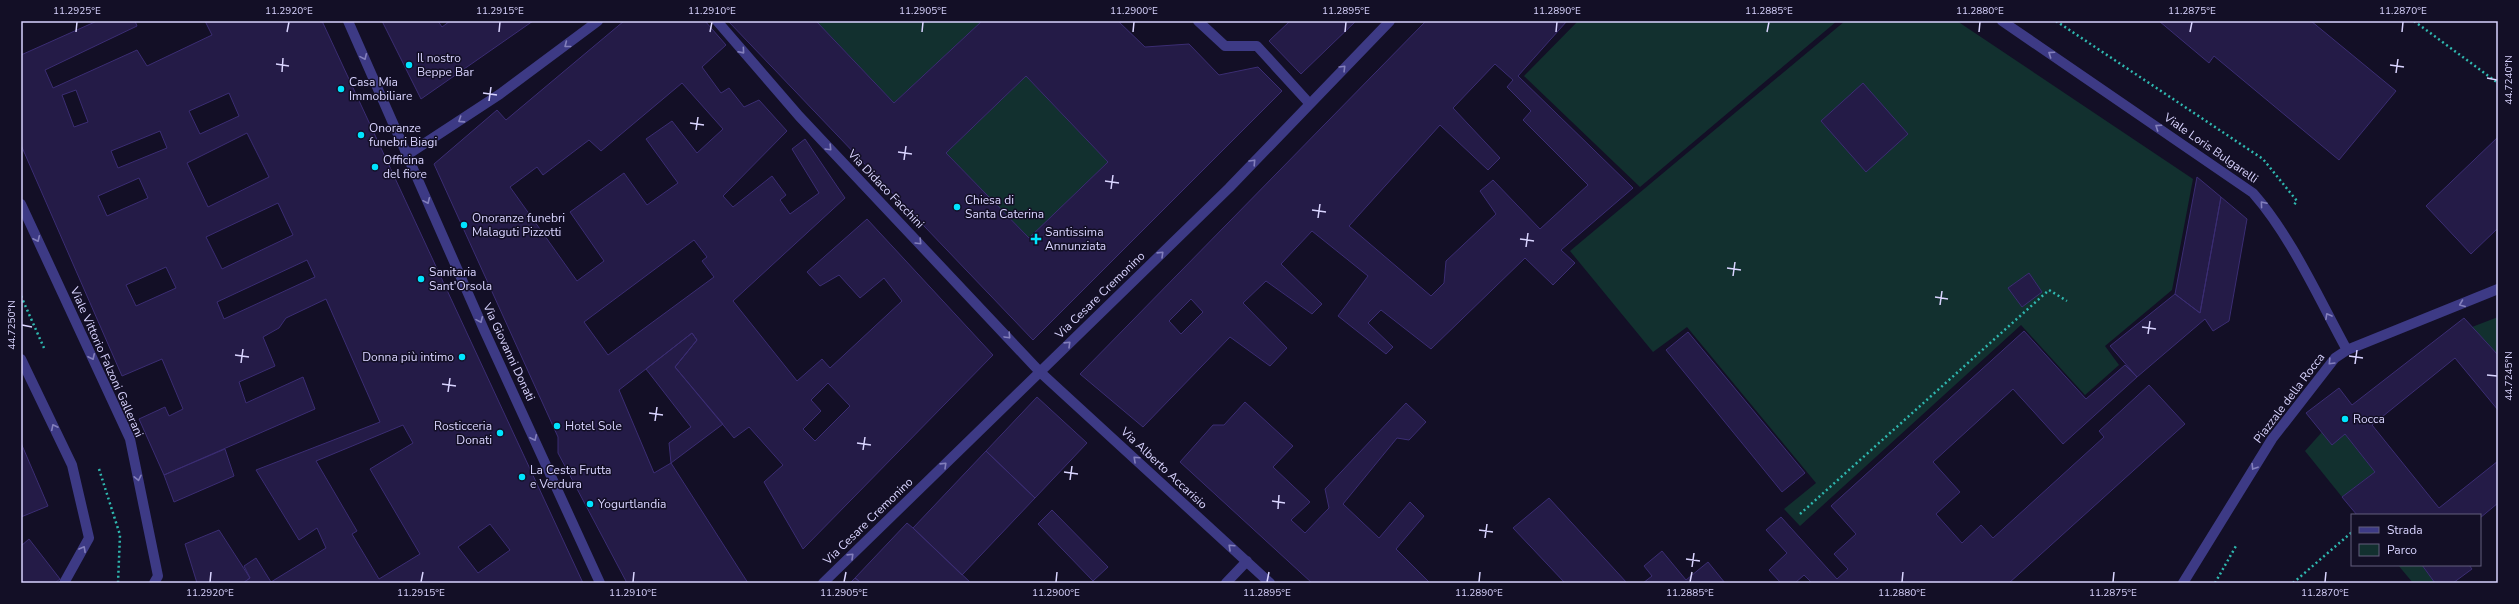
<svg xmlns="http://www.w3.org/2000/svg" width="2519" height="604" viewBox="0 0 2519 604" font-family="'Nunito Sans',sans-serif">
	<style>
		.green { fill: #12302f }
		.building { fill: #241b47; stroke: #3b2d73; fill-rule: evenodd }
		.lines { fill: none; stroke-linecap: round; stroke-linejoin: round }
		.path { stroke: #2fb8b0; stroke-width: 2.5; stroke-dasharray: 2 3; stroke-linecap: butt }
		.service { stroke: #3d3a85; stroke-width: 10 }
		.minor { stroke: #3d3a85; stroke-width: 10 }
		.oneway { stroke: #837fbc }
		.ticks { fill: none; stroke: #d9d4ff; stroke-width: 1.5 }
		.poi-dot { fill: #00e5ff; stroke: #130f26; stroke-width: 1.5 }
		.labels { text-anchor: middle; dominant-baseline: central; stroke-width: 3; stroke-linejoin: round; paint-order: stroke }
		.poi-label { font-size: 12px; fill: #d9d4ff; stroke: #130f26; text-anchor: start }
		.street-label { font-size: 12px; fill: #d9d4ff; stroke: #130f26 }
		.neatline { fill: none; stroke: #d9d4ff; stroke-width: 1.5 }
		.ticks-label { font-size: 10px; text-anchor: middle; fill: #d9d4ff }
	</style>
	<rect width="100%" height="100%" fill="#130f26"/>
	<path class="green" d="M816,21H982L894,103Z
		M1578,21H1837L1640,187L1524,76Z
		M1845,21H1957L2193,179L2172,290L2105,346L2119,365L2085,395L2021,325L1800,526L1784,509L1816,483L1687,327L1653,352L1570,251Z
		M1026,76L1108,162L1029,238L946,153Z
		M2498,317V355L2472,327Z
		M2322,432L2345,434L2375,472L2342,497L2305,451Z
		M2398,565H2422L2435,583H2413Z"/>
	<path class="building" d="M97,21H135L137,26L45,70L53,88L137,50L147,66L212,35L205,21H322L583,583H243L250,578L244,566L256,558L271,582L326,548L317,528L299,540L256,470L380,422L326,299L286,318L279,328L263,337L275,366L239,382L246,403L303,377L315,409L164,475L139,419L165,407L169,416L183,409L162,359L122,376L21,145V55ZM76,90L88,122L74,127L62,95ZM229,93L239,116L200,134L189,111ZM160,131L167,148L118,168L111,151ZM247,133L269,177L208,207L187,163ZM139,178L148,198L107,216L98,196ZM278,203L293,235L222,269L206,237ZM307,260L315,277L224,319L217,302ZM166,267L176,288L136,306L126,285ZM403,425L413,443L370,469L420,554L379,579L352,534L357,531L316,461ZM490,524L510,550L478,573L458,547Z
		M382,21H438L442,27L450,21H533L421,99Z
		M624,21H705L726,45L702,67L721,93L729,88L744,107L759,100L787,131L723,196L733,207L772,176L786,195L780,200L790,214L819,193L792,149L805,139L845,198L733,301L797,381L822,359L830,368L902,301L884,278L860,298L839,275L820,286L807,272L867,219L993,355L803,549L764,482L783,465L749,427L734,438L675,367L697,340L692,333L619,390L654,473L671,463L748,583H627L558,453V437L434,164L497,110L506,120ZM682,83L723,129L697,153L672,121L646,139L678,183L647,205L624,173L570,212L604,261L577,281L510,187L537,167L543,175L589,140L601,151ZM694,240L707,257L702,261L714,277L608,355L584,322ZM828,383L850,406L815,441L803,429L821,411L811,400Z
		M728,21H816L894,103L982,21H1118L1145,47L1189,44L1219,75L1258,67L1282,91L1033,340ZM1026,76L1108,162L1029,238L946,153Z
		M1290,21H1356L1301,74L1269,41Z
		M1426,21H1567L1518,76L1633,188L1561,250L1575,263L1553,285L1525,258L1431,349L1381,310L1368,323L1393,347L1386,354L1338,316L1368,276L1312,231L1281,264L1322,304L1312,314L1266,281L1243,303L1287,348L1270,366L1230,337L1143,427L1080,374ZM1495,64L1513,80L1507,87L1531,111L1523,120L1588,185L1540,229L1493,180L1480,191L1496,214L1446,261L1444,283L1431,296L1349,226L1440,125L1488,170L1500,158L1453,108ZM1191,299L1203,312L1181,334L1169,321Z
		M2159,21H2311L2396,91L2339,160L2214,56L2209,63Z
		M1863,83L1908,134L1866,172L1821,121Z
		M2498,137V228L2471,254L2426,206Z
		M2197,177L2221,197L2200,313L2175,294Z
		M2221,197L2247,219L2229,321L2213,331L2205,319L2137,377L2110,346L2175,294L2200,313Z
		M2029,273L2042,292L2022,307L2008,288Z
		M2464,318L2498,355V410L2455,358L2372,425L2439,508L2498,461V503L2480,518V515H2357L2342,497L2375,472L2345,434L2332,445L2306,413L2339,388L2352,405Z
		M2024,331L2086,399L2125,365L2137,377L2063,444L2013,389L1933,462L1960,492L1936,514L1962,543L1981,525L1993,538L2104,437L2099,431L2149,385L2185,424L2009,583H1812L1804,575L1795,583H1781L1769,570L1787,553L1766,530L1781,517L1837,579L1848,569L1834,554L1856,534L1831,506Z
		M1688,332L1805,473L1782,492L1666,350Z
		M692,333L697,340L675,367L723,424L671,463L669,443L691,427L646,369Z
		M1037,397L1087,443L1035,498L986,451Z
		M1245,402L1293,446L1273,467L1310,502L1291,520L1305,533L1329,508L1325,489L1406,403L1426,422L1409,440L1397,438L1343,504L1379,538L1410,502L1424,516L1396,549L1430,583H1312L1180,462L1213,425H1224Z
		M21,443L48,506L21,517Z
		M225,449L234,476L174,502L164,475Z
		M986,451L1035,498L962,575L913,528Z
		M1549,498L1627,583H1565L1513,528Z
		M1052,510L1108,567L1093,581L1038,524Z
		M907,523L913,528L971,583H861L855,578Z
		M219,530L250,578L243,583H197L185,544Z
		M29,539L60,579L55,583H21V546Z
		M1662,551L1686,580L1708,562L1725,583H1643L1652,576L1644,566Z
		M2422,565H2469L2472,569L2453,583H2435Z
		M855,578L858,580L861,583H850Z"/>
	<g class="lines">
		<path class="path" d="M2056,21L2263,159L2297,201L2293,206
			M2414,21L2498,83
			M21,296L44,348
			M99,469L120,535L118,583
			M1800,514L2049,290L2067,301
			M2215,583L2236,546
			M2293,583L2352,532"/>
		<path class="service" d="M1198,21L1225,46H1257L1309,103
			M21,359L72,465L89,538L64,583"/>
		<path class="minor" d="M348,21L485,332L600,583
			M717,21L799,116L1040,372L1270,583
			M2002,21L2253,193C2291,236 2319,299 2347,350
			M407,155L500,94L598,21
			M21,204L130,439L158,576L154,583
			M823,583L1229,188L1390,21
			M1226,583L1247,561
			M2183,583L2272,439L2335,358L2347,350L2498,289"/>
	</g>
	<defs><path id="oneway-chevron" d="M-2-3.5L2.5 0L-2 3.5" fill="none" stroke-width="1.6" stroke-linecap="round" stroke-linejoin="round"/></defs>
	<g class="oneway">
		<use href="#oneway-chevron" transform="translate(567 45) rotate(142)"/>
		<use href="#oneway-chevron" transform="translate(742 51) rotate(49)"/>
		<use href="#oneway-chevron" transform="translate(2051 54) rotate(-146)"/>
		<use href="#oneway-chevron" transform="translate(364 57) rotate(66)"/>
		<use href="#oneway-chevron" transform="translate(1343 68) rotate(-45)"/>
		<use href="#oneway-chevron" transform="translate(461 120) rotate(147)"/>
		<use href="#oneway-chevron" transform="translate(2158 127) rotate(-146)"/>
		<use href="#oneway-chevron" transform="translate(829 148) rotate(46)"/>
		<use href="#oneway-chevron" transform="translate(1253 162) rotate(-47)"/>
		<use href="#oneway-chevron" transform="translate(427 201) rotate(66)"/>
		<use href="#oneway-chevron" transform="translate(2263 204) rotate(-130)"/>
		<use href="#oneway-chevron" transform="translate(37 239) rotate(65)"/>
		<use href="#oneway-chevron" transform="translate(919 242) rotate(46)"/>
		<use href="#oneway-chevron" transform="translate(1161 254) rotate(-44)"/>
		<use href="#oneway-chevron" transform="translate(2462 304) rotate(158)"/>
		<use href="#oneway-chevron" transform="translate(2328 316) rotate(-119)"/>
		<use href="#oneway-chevron" transform="translate(480 320) rotate(66)"/>
		<use href="#oneway-chevron" transform="translate(1008 336) rotate(47)"/>
		<use href="#oneway-chevron" transform="translate(1068 344) rotate(-44)"/>
		<use href="#oneway-chevron" transform="translate(92 357) rotate(65)"/>
		<use href="#oneway-chevron" transform="translate(2331 362) rotate(134)"/>
		<use href="#oneway-chevron" transform="translate(54 427) rotate(-116)"/>
		<use href="#oneway-chevron" transform="translate(534 438) rotate(65)"/>
		<use href="#oneway-chevron" transform="translate(1136 459) rotate(-137)"/>
		<use href="#oneway-chevron" transform="translate(944 465) rotate(-44)"/>
		<use href="#oneway-chevron" transform="translate(2254 467) rotate(122)"/>
		<use href="#oneway-chevron" transform="translate(138 478) rotate(78)"/>
		<use href="#oneway-chevron" transform="translate(1231 547) rotate(-137)"/>
		<use href="#oneway-chevron" transform="translate(83 549) rotate(-61)"/>
		<use href="#oneway-chevron" transform="translate(851 556) rotate(-44)"/>
	</g>
	<path class="ticks" d="M76,32L77,22M287,32L289,22M499,32L500,22M710,32L712,22M922,32L923,22M1133,32L1134,22M1345,32L1346,22M1556,32L1557,22M1767,32L1769,22M1979,32L1980,22M2190,32L2192,22M2402,32L2403,22M276,64L289,66M2390,65L2404,67M282,72L283,58M2396,73L2398,59M2487,78L2497,80M483,93L497,95M489,101L491,87M690,123L704,125M696,130L698,117M898,152L912,154M904,160L906,146M1105,181L1119,183M1111,189L1113,175M1312,210L1326,212M1318,218L1320,204M1520,239L1534,241M1526,247L1528,233M1727,268L1741,270M1733,276L1735,262M1935,297L1948,299M1940,305L1942,291M22,325L32,327M2142,327L2156,329M2148,334L2150,321M235,355L249,357M2349,356L2363,358M241,363L243,349M2355,364L2357,350M2487,375L2497,376M442,384L456,386M448,392L450,378M649,413L663,415M655,421L657,407M857,443L871,445M863,450L865,437M1064,472L1078,474M1070,480L1072,466M1272,501L1285,503M1278,509L1279,495M1479,530L1493,532M1485,538L1487,524M1686,559L1700,561M1692,567L1694,553M210,582L211,572M421,582L423,572M633,582L634,572M844,582L846,572M1056,582L1057,572M1267,582L1269,572M1479,582L1480,572M1690,582L1692,572M1902,582L1903,572M2113,582L2114,572M2325,582L2326,572"/>
	<g class="poi-dot">
		<circle cx="409" cy="65" r="4"/>
		<circle cx="341" cy="89" r="4"/>
		<circle cx="361" cy="135" r="4"/>
		<circle cx="375" cy="167" r="4"/>
		<circle cx="957" cy="207" r="4"/>
		<circle cx="464" cy="225" r="4"/>
		<path d="M1034 233h4v4h4v4h-4v4h-4v-4h-4v-4h4z"/>
		<circle cx="421" cy="279" r="4"/>
		<circle cx="462" cy="357" r="4"/>
		<circle cx="2345" cy="419" r="4"/>
		<circle cx="557" cy="426" r="4"/>
		<circle cx="500" cy="433" r="4"/>
		<circle cx="522" cy="477" r="4"/>
		<circle cx="590" cy="504" r="4"/>
	</g>
	<g class="labels">
		<g class="poi-label">
			<text x="417" y="58">Il nostro<tspan x="417" dy="14">Beppe Bar</tspan></text>
			<text x="349" y="82">Casa Mia<tspan x="349" dy="14">Immobiliare</tspan></text>
			<text x="369" y="128">Onoranze<tspan x="369" dy="14">funebri Biagi</tspan></text>
			<text x="383" y="160">Officina<tspan x="383" dy="14">del fiore</tspan></text>
			<text x="965" y="200">Chiesa di<tspan x="965" dy="14">Santa Caterina</tspan></text>
			<text x="472" y="218">Onoranze funebri<tspan x="472" dy="14">Malaguti Pizzotti</tspan></text>
			<text x="1045" y="232">Santissima<tspan x="1045" dy="14">Annunziata</tspan></text>
			<text x="429" y="272">Sanitaria<tspan x="429" dy="14">Sant'Orsola</tspan></text>
			<text x="454" y="357" text-anchor="end">Donna più intimo</text>
			<text x="2353" y="419">Rocca</text>
			<text x="492" y="426" text-anchor="end">Rosticceria<tspan x="492" dy="14">Donati</tspan></text>
			<text x="565" y="426">Hotel Sole</text>
			<text x="530" y="470">La Cesta Frutta<tspan x="530" dy="14">e Verdura</tspan></text>
			<text x="598" y="504">Yogurtlandia</text>
		</g>
		<g class="street-label">
			<text transform="translate(2211 148) rotate(35)">Viale Loris Bulgarelli</text>
			<text transform="translate(886 189) rotate(46)">Via Didaco Facchini</text>
			<text transform="translate(1100 295) rotate(-44)">Via Cesare Cremonino</text>
			<text transform="translate(509 352) rotate(65)">Via Giovanni Donati</text>
			<text transform="translate(107 362) rotate(66)">Viale Vittorio Falzoni Gallerani</text>
			<text transform="translate(2289 398) rotate(-53)">Piazzale della Rocca</text>
			<text transform="translate(1164 468) rotate(43)">Via Alberto Accarisio</text>
			<text transform="translate(868 521) rotate(-44)">Via Cesare Cremonino</text>
		</g>
	</g>
	<rect width="2519" height="604" fill="none" stroke="#130f26" stroke-width="44"/>
	<rect x="2351" y="514" width="130" height="52" fill="#130f26" stroke="#625e7d"/>
	<rect x="2359" y="527" width="20" height="6" fill="#3d3a85" stroke="#625e7d"/>
	<text x="2387" y="534" font-size="12" fill="#d9d4ff">Strada</text>
	<rect x="2359" y="544" width="20" height="12" fill="#12302f" stroke="#625e7d"/>
	<text x="2387" y="554" font-size="12" fill="#d9d4ff">Parco</text>
	<rect x="22" y="22" width="2475" height="560" class="neatline"/>
	<g class="ticks-label">
		<text x="77" y="14">11.2925°E</text>
		<text x="289" y="14">11.2920°E</text>
		<text x="500" y="14">11.2915°E</text>
		<text x="712" y="14">11.2910°E</text>
		<text x="923" y="14">11.2905°E</text>
		<text x="1134" y="14">11.2900°E</text>
		<text x="1346" y="14">11.2895°E</text>
		<text x="1557" y="14">11.2890°E</text>
		<text x="1769" y="14">11.2885°E</text>
		<text x="1980" y="14">11.2880°E</text>
		<text x="2192" y="14">11.2875°E</text>
		<text x="2403" y="14">11.2870°E</text>
		<text transform="translate(2508 80) rotate(-90)" y="4">44.7240°N</text>
		<text transform="translate(11 325) rotate(-90)" y="4">44.7250°N</text>
		<text transform="translate(2508 376) rotate(-90)" y="4">44.7245°N</text>
		<text x="210" y="596">11.2920°E</text>
		<text x="421" y="596">11.2915°E</text>
		<text x="633" y="596">11.2910°E</text>
		<text x="844" y="596">11.2905°E</text>
		<text x="1056" y="596">11.2900°E</text>
		<text x="1267" y="596">11.2895°E</text>
		<text x="1479" y="596">11.2890°E</text>
		<text x="1690" y="596">11.2885°E</text>
		<text x="1902" y="596">11.2880°E</text>
		<text x="2113" y="596">11.2875°E</text>
		<text x="2325" y="596">11.2870°E</text>
	</g>
</svg>
